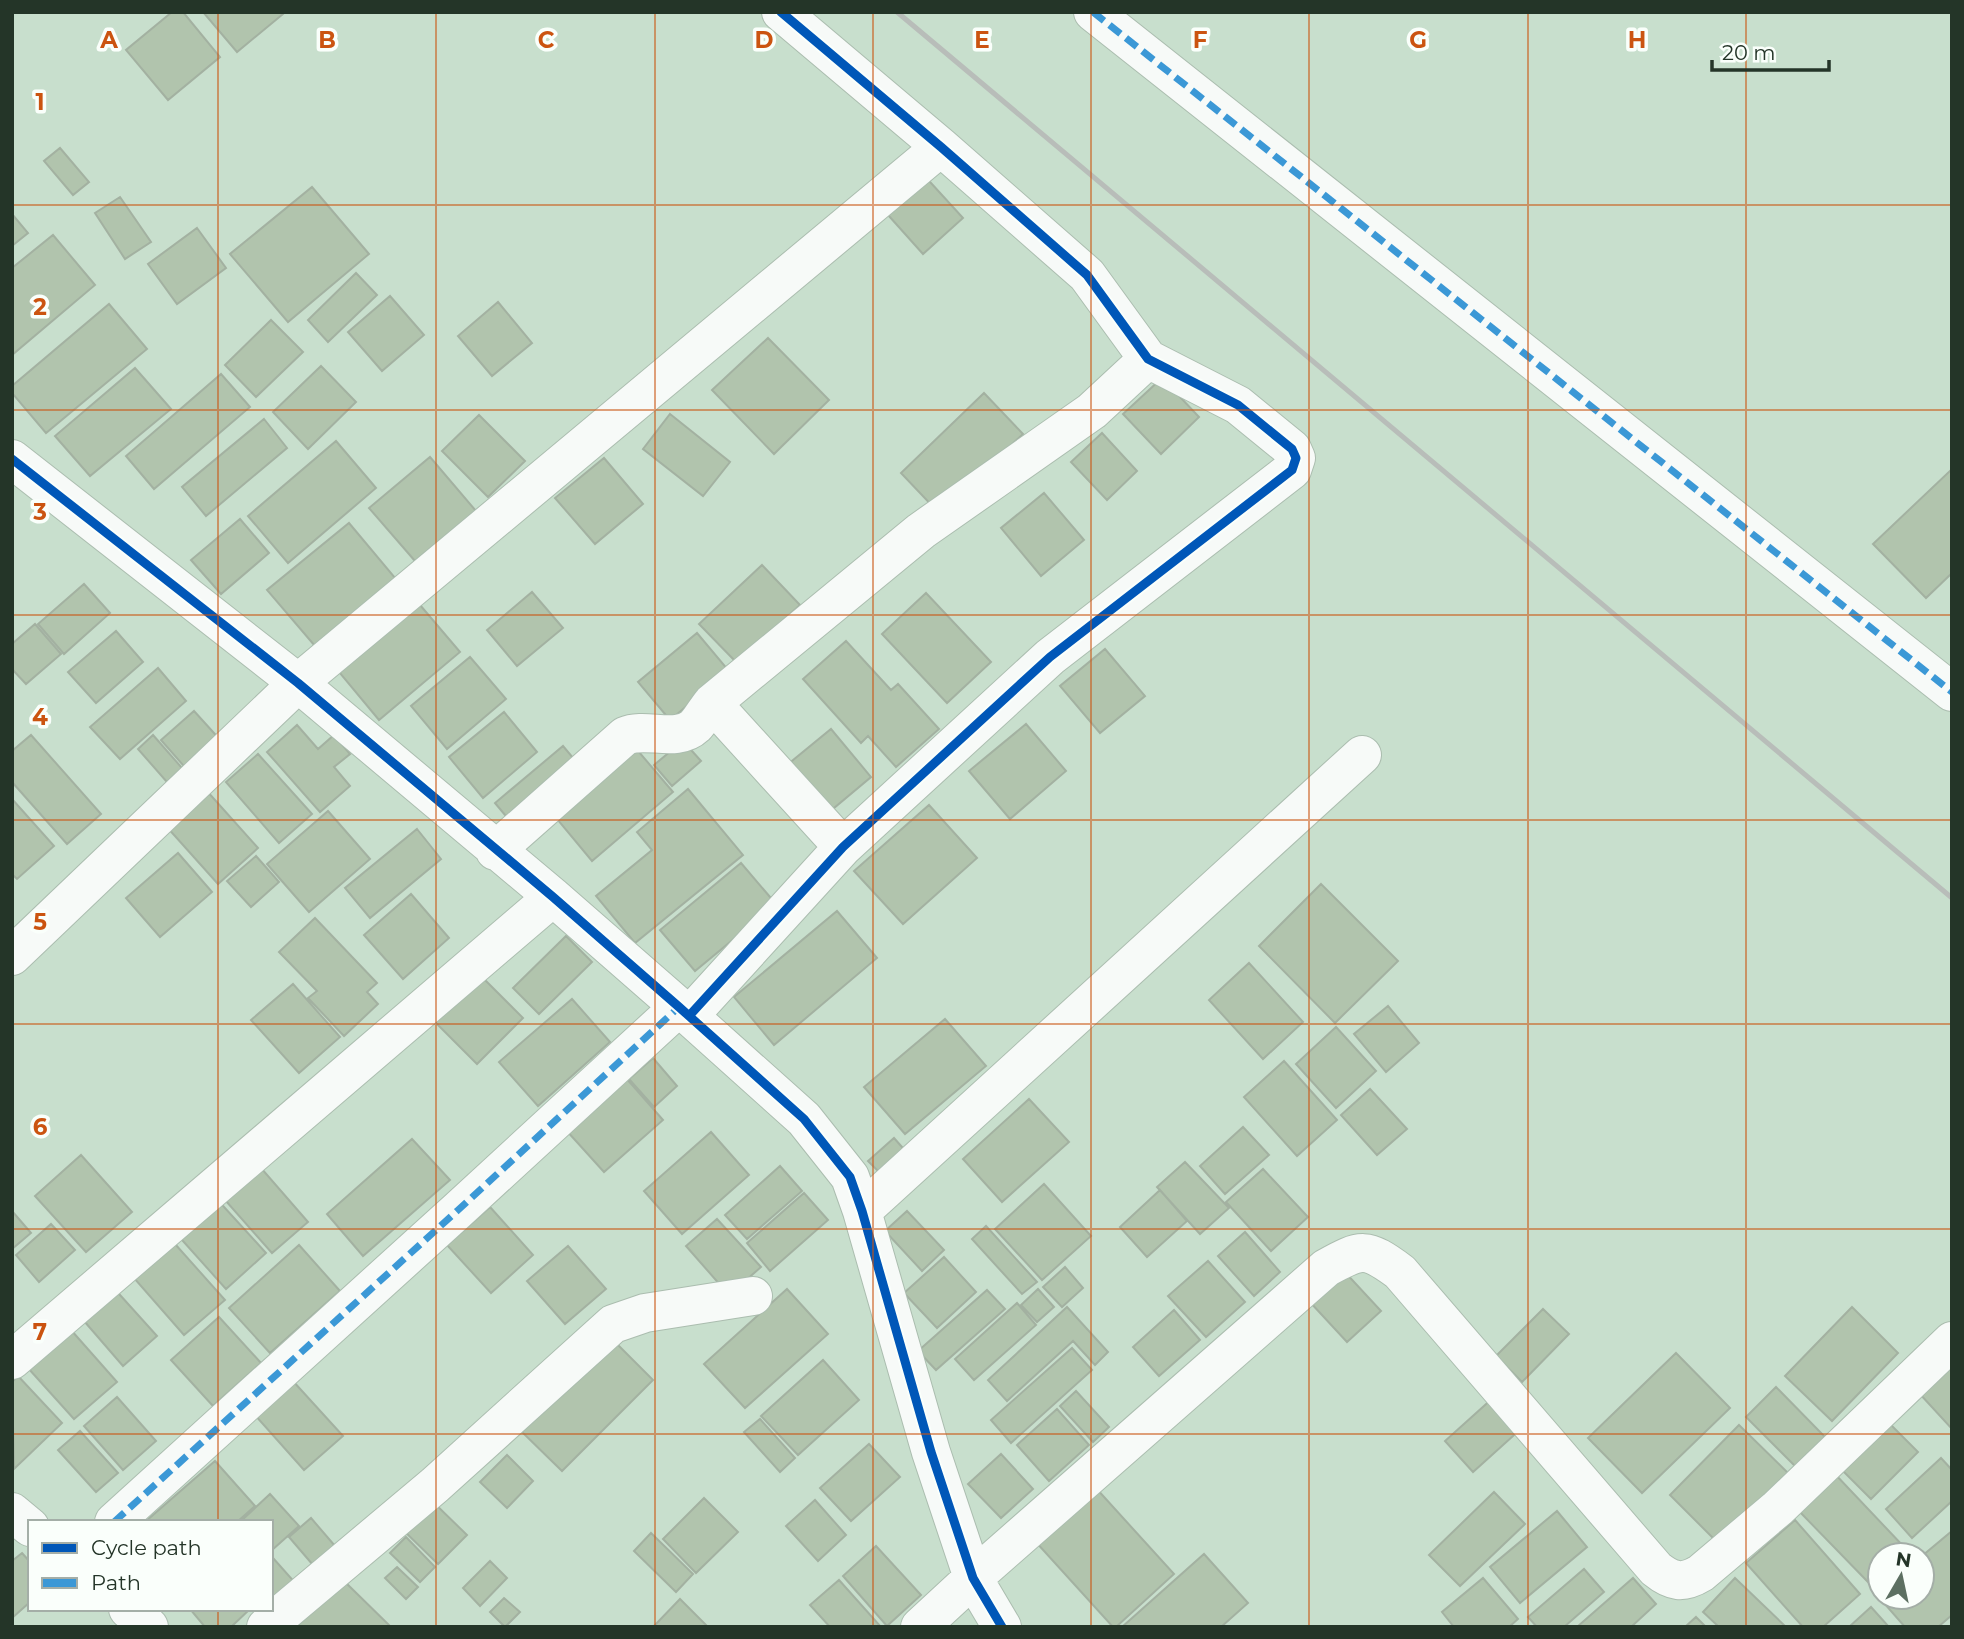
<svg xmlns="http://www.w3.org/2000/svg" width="1964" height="1639" viewBox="0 0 1964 1639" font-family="Montserrat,sans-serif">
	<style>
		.building { fill: #b1c4ad; stroke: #a3b1a1; stroke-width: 2 }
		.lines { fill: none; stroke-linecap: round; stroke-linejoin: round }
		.minor-casing { stroke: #abbdaf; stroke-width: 40 }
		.minor { stroke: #f7faf8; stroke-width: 38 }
		.rail { stroke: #b8bdb9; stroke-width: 5 }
		.quiet { stroke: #3b98d6; stroke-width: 7; stroke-dasharray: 14 7; stroke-linecap: butt }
		.cycleway-casing { stroke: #fafffb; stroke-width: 13 }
		.cycleway { stroke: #0057b8; stroke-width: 9 }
		.grid { fill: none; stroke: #cb5410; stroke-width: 2; stroke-opacity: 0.55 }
		.grid-label { font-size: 23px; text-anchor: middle; font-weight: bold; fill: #cb5410; stroke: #fafffb; stroke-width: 7; stroke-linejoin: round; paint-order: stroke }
	</style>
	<rect width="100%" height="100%" fill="#c8dfcd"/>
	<path class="building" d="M172,12H183L220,57L168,100L126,50Z
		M203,12H282L283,14L237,52Z
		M60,148L89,182L73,195L44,161Z
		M920,171L963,218L923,254L880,206Z
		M312,187L369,254L288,322L230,254Z
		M120,197L151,242L125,259L95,213Z
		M12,214L28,233L12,246Z
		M197,228L226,268L177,304L148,264Z
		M53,235L95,285L12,355V268Z
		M356,273L377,295L328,342L308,320Z
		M390,296L424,335L382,371L348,332Z
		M498,302L532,343L492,376L458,336Z
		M109,304L147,349L46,433L12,393V386Z
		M271,320L303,352L256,397L225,365Z
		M768,338L829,400L774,454L712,390Z
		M321,366L356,402L308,449L273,412Z
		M135,368L171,409L90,476L55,436Z
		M221,374L250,407L154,489L126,456Z
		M1162,378L1199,417L1161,454L1123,414Z
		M984,393L1023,434L939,513L901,473Z
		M670,414L730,462L703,496L643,449Z
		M479,415L525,461L488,497L442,451Z
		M264,419L287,448L206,516L182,487Z
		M1102,433L1137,471L1107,500L1071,462Z
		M336,441L376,488L288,563L248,516Z
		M430,457L476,511L415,561L369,508Z
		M604,458L643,504L595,544L555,498Z
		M1952,469V573L1926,598L1873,544Z
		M1044,493L1084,540L1041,576L1001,528Z
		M240,519L269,553L221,594L191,560Z
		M349,523L396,579L315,646L267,590Z
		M762,565L800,605L737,663L699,624Z
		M84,584L110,613L64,654L38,624Z
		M532,592L563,628L517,666L487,630Z
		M926,593L991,662L947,703L882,634Z
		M420,605L460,652L379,720L339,672Z
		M35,624L61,654L26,684L12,669V644Z
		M116,631L143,662L96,703L68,672Z
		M697,633L729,671L670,720L638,682Z
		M846,641L891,690L898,684L939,729L896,767L868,736L861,743L803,679Z
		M1105,649L1145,696L1100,733L1060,686Z
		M470,657L506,699L447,749L411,706Z
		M158,668L186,701L120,759L90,727Z
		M194,711L223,743L190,773L161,740Z
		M504,712L537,752L483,798L449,757Z
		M1026,724L1066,771L1010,819L969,771Z
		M297,725L318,749L334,735L350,754L334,767L350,786L320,812L267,752Z
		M831,729L871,777L828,813L787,765Z
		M31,735L101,814L67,844L12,782V751Z
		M153,735L189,776L174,790L138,749Z
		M683,741L701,761L672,786L654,765Z
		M633,745L673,792L592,861L552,813Z
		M563,746L584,771L516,828L495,803Z
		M258,754L312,814L279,843L226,782Z
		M688,789L743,855L635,943L596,896L652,850L637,832Z
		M206,790L258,848L218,884L166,826Z
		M12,799L54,846L17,879L12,874Z
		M929,805L977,858L903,924L854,871Z
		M328,811L370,859L309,912L267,864Z
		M417,829L441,859L370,918L345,888Z
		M178,853L212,892L160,937L126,898Z
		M256,856L279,882L251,907L227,881Z
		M741,863L776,904L695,971L660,930Z
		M1321,884L1398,961L1335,1023L1259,946Z
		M411,894L449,938L403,979L364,935Z
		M837,911L877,958L774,1045L734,997Z
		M315,918L377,983L367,992L378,1004L344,1036L308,998L317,991L279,952Z
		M566,936L592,962L539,1014L513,988Z
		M1249,963L1303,1022L1263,1059L1209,1000Z
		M479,974L523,1018L477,1064L432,1019Z
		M293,984L340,1037L299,1073L251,1020Z
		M572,999L610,1042L538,1106L499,1062Z
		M1388,1006L1419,1043L1386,1072L1354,1034Z
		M945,1019L986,1066L905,1134L864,1087Z
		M1336,1027L1376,1071L1336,1108L1296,1064Z
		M653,1058L677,1086L654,1107L629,1079Z
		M1284,1061L1337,1120L1297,1156L1244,1097Z
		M626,1078L663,1120L604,1172L566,1130Z
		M1370,1089L1407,1129L1377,1155L1341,1115Z
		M1029,1099L1069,1142L1002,1202L963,1159Z
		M1243,1127L1269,1155L1225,1194L1200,1166Z
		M711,1132L749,1175L682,1234L644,1191Z
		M894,1138L909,1155L884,1177L868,1161Z
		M412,1139L450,1180L363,1256L327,1214Z
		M81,1155L132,1212L86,1252L35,1196Z
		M254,1160L308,1222L272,1253L218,1192Z
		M1185,1162L1229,1208L1200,1234L1157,1187Z
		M780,1166L802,1191L747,1239L725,1215Z
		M1263,1169L1308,1217L1271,1251L1226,1202Z
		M1044,1184L1091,1236L1042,1280L995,1229Z
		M1160,1190L1187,1221L1147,1257L1120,1227Z
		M804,1193L828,1220L770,1271L747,1243Z
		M214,1196L266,1253L226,1289L174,1231Z
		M490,1207L533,1255L491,1293L447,1245Z
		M12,1211L31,1233L12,1249Z
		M907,1211L944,1250L922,1271L885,1231Z
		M717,1219L761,1267L729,1295L686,1246Z
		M51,1224L75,1250L39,1282L16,1255Z
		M986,1226L1037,1282L1022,1294L972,1239Z
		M1245,1232L1280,1272L1254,1296L1218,1256Z
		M167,1235L225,1300L184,1335L127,1270Z
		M299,1245L340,1291L270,1353L229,1308Z
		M568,1246L606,1289L565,1324L527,1281Z
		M944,1257L976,1292L937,1328L904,1293Z
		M1208,1261L1245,1302L1206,1337L1168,1296Z
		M1065,1267L1083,1288L1062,1307L1043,1287Z
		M1343,1270L1381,1311L1347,1342L1309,1301Z
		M111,1285L157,1336L123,1366L78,1314Z
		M787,1289L828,1334L745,1408L704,1364Z
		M1038,1289L1054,1307L1037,1322L1021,1305Z
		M987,1290L1005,1309L936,1370L918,1351Z
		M1017,1303L1036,1325L974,1380L955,1359Z
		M1067,1307L1108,1352L1095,1365L1073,1341L1007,1401L988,1380Z
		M1852,1307L1898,1353L1832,1421L1785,1376Z
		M1543,1309L1569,1334L1522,1382L1496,1356Z
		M1174,1310L1200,1340L1159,1376L1133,1347Z
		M219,1317L261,1363L213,1406L171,1360Z
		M71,1330L117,1382L74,1419L28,1368Z
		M613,1340L653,1380L562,1471L521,1431Z
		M1072,1348L1092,1370L1011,1443L991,1420Z
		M1676,1353L1730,1408L1642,1493L1588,1438Z
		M823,1360L859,1400L798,1455L761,1416Z
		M1952,1363V1429L1919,1393Z
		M18,1376L62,1423L14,1469L12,1382Z
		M292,1380L343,1436L304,1470L254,1414Z
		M1776,1387L1825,1437L1795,1466L1746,1417Z
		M1076,1391L1109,1427L1093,1442L1060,1406Z
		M117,1397L156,1441L123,1470L84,1426Z
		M1494,1397L1523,1427L1473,1472L1445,1441Z
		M1057,1409L1089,1445L1049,1481L1017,1445Z
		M760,1419L795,1458L780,1472L744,1432Z
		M1887,1421L1918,1452L1871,1499L1840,1468Z
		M1739,1425L1788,1473L1719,1544L1670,1495Z
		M80,1431L118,1473L96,1492L58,1450Z
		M869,1444L900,1477L851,1521L820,1488Z
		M1001,1454L1033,1489L1001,1518L968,1484Z
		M507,1455L533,1481L507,1508L480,1482Z
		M1941,1458L1952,1470V1501L1912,1538L1886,1509Z
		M215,1461L255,1506L237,1522H145Z
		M1834,1473L1905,1548L1897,1555H1880V1571L1868,1582L1797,1509Z
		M1095,1487L1174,1574L1116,1627H1113L1035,1541Z
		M1494,1492L1525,1524L1460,1586L1429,1555Z
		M270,1494L299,1526L271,1551V1522H240Z
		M704,1498L738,1532L696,1573L663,1539Z
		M430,1499L467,1535L438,1564L401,1528Z
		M815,1500L846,1535L818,1561L786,1526Z
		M1557,1511L1587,1547L1520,1603L1490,1567Z
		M311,1518L335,1546L313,1565L289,1537Z
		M1795,1520L1860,1594L1823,1627H1803L1746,1563Z
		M1952,1531V1615L1938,1627H1905L1876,1594L1880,1591V1597H1922V1556Z
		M651,1533L693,1574L676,1592L634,1551Z
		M406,1537L435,1567L420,1582L390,1553Z
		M876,1546L921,1595L887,1626L843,1576Z
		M22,1553L30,1562V1602L12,1618V1561Z
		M1204,1554L1248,1603L1221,1627H1122Z
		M273,1558L298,1586L271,1606V1560Z
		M490,1561L507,1578L480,1606L463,1588Z
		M397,1567L418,1587L406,1599L385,1578Z
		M1584,1569L1604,1592L1564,1627H1537L1528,1617Z
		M1483,1578L1518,1619L1509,1627H1454L1442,1612Z
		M1633,1578L1656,1604L1631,1627H1577Z
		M1735,1578L1786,1627H1719L1703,1612Z
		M343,1580L391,1627H296Z
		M839,1580L881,1627H830L810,1605Z
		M504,1598L520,1612L505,1627L490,1612Z
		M680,1599L708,1627H653Z
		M1871,1607L1889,1627H1849Z
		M190,1609H250L231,1627H205Z
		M1696,1617L1706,1627H1685Z"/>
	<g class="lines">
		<defs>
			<path id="minor" d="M1093,12L1952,692
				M12,459L298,683L553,897L679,1007L804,1119L850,1177L862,1211L931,1452L973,1578L1002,1627
				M712,703L843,847
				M495,851L625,736C646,727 677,743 695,726C701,720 706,710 712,703L921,531L1092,411L1148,359
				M12,956L298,683L941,147
				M689,1016L843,847L1050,657L1292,470L1296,458L1292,449L1238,405L1148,359L1087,275L941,147L781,12
				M862,1211L1362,755
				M12,1360L553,897
				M12,1512L30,1527
				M114,1522L457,1211L679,1007
				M128,1609L149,1627
				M266,1627L435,1485L613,1324L645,1313L753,1296
				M920,1627L973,1578L1326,1268C1362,1248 1366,1247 1400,1272L1656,1569C1672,1582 1683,1584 1701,1573L1778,1508L1952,1341"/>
		</defs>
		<use href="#minor" class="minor-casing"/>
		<use href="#minor" class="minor"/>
		<path class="rail" d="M897,12L1952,898"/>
		<path class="quiet" d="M1093,12L1952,692
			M114,1522L457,1211L679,1007"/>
		<defs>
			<path id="cycleway" d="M12,459L298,683L553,897L679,1007L804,1119L850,1177L862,1211L931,1452L973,1578L1002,1627
				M689,1016L843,847L1050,657L1292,470L1296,458L1292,449L1238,405L1148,359L1087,275L941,147L781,12"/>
		</defs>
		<use href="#cycleway" class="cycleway-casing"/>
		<use href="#cycleway" class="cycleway"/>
	</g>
	<path class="grid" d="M218,12V1522M436,12V1627M655,12V1627M873,12V1627M1091,12V1627M1309,12V1627M1528,12V1627M1746,12V1627M12,205H1952M12,410H1952M12,615H1952M12,820H1952M12,1024H1952M12,1229H1952M12,1434H1952M218,1609V1627"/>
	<g class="grid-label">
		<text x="109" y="48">A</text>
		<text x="327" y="48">B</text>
		<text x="546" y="48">C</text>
		<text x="764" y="48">D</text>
		<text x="982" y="48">E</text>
		<text x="1200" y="48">F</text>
		<text x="1418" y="48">G</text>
		<text x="1637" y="48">H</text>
		<text x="40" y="110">1</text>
		<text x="40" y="315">2</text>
		<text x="40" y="520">3</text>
		<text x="40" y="725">4</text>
		<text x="40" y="930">5</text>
		<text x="40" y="1135">6</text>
		<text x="40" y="1340">7</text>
	</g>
	<rect width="1964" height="1639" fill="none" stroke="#243528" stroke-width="28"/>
	<rect x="28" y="1520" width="245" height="91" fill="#fafffb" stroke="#a4aea7" stroke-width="2"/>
	<rect x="42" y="1543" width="35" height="10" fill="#0057b8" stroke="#a4aea7" stroke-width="2"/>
	<text x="91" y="1555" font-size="21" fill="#243528">Cycle path</text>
	<rect x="42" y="1578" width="35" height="10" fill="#3b98d6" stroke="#a4aea7" stroke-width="2"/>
	<text x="91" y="1590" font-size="21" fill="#243528">Path</text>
	<g transform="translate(1901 1576) rotate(9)"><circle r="33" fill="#fafffb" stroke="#a4aea7" stroke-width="2"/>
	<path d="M0-5L12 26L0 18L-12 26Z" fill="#5d7062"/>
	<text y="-10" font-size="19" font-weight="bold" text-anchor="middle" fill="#243528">N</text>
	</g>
	<path d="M1712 60v10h117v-10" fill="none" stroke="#243528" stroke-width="3.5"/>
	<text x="1722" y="60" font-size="21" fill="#243528" stroke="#fafffb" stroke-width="5" paint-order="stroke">20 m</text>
</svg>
